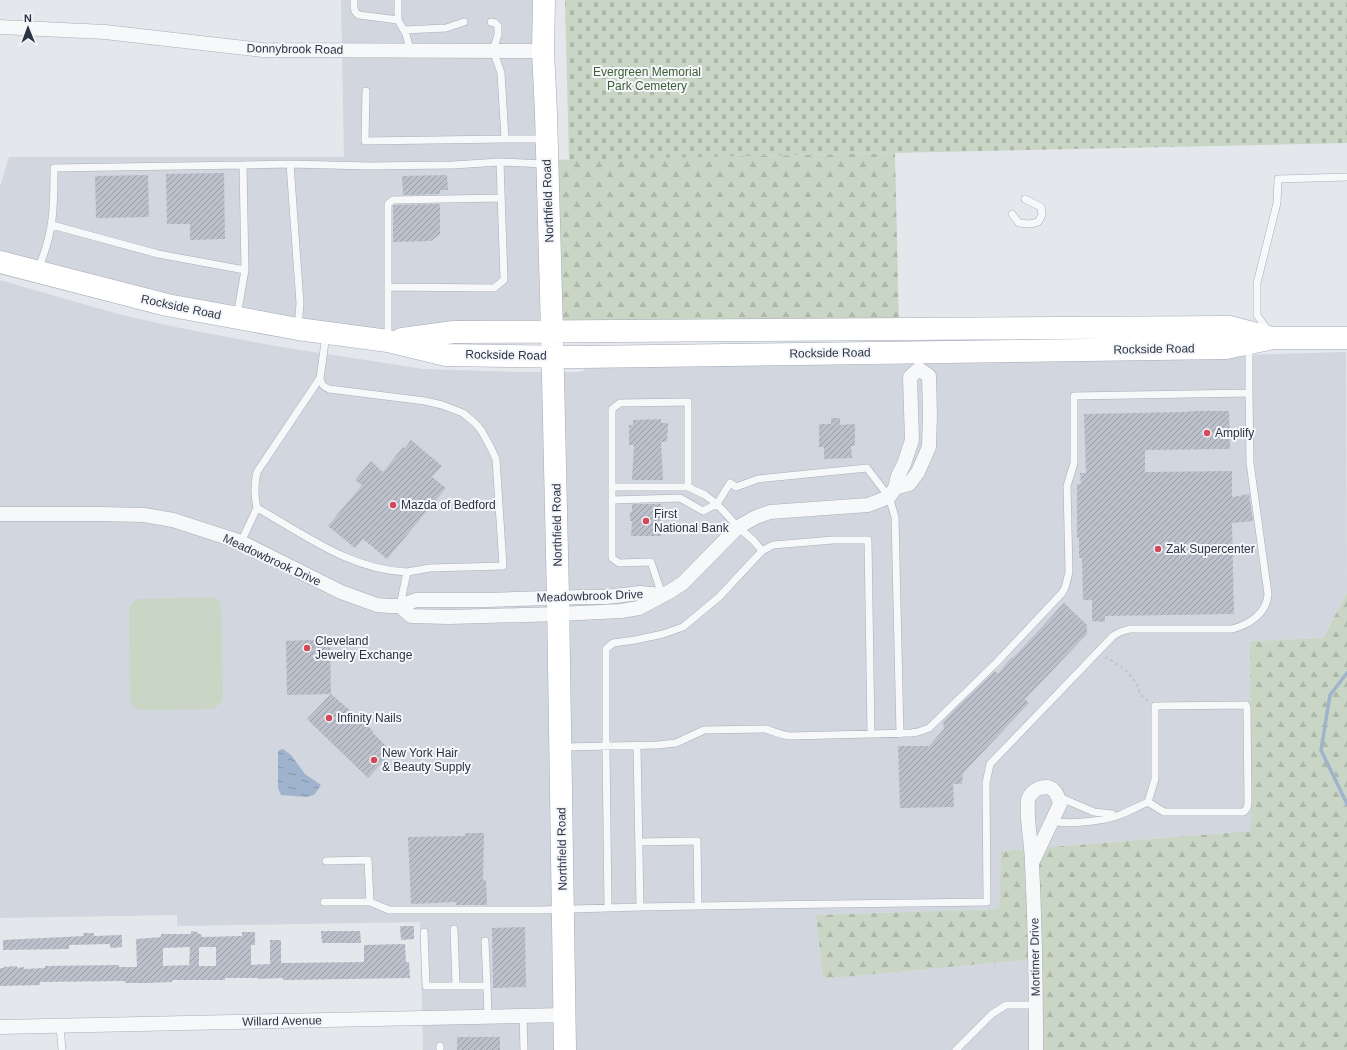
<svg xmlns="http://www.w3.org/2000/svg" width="1347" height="1050" viewBox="0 0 1347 1050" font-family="Helvetica,sans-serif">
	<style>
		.built { fill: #d2d6de }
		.green { fill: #c9d6c5 }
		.forest { fill: url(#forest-firs) }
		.cemetery { fill: url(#cemetery-stones) }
		.water { fill: url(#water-ripples) }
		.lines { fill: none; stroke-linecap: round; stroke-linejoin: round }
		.stream { stroke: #9fb4cc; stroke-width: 3.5 }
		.building { fill: url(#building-hatch); fill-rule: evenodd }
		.service-casing { stroke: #a9aeb7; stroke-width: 8 }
		.minor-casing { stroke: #a9aeb7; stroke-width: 15 }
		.primary-casing { stroke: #a3abb8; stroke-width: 23 }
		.path { stroke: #c2c5cb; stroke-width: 2; stroke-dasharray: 3 3; stroke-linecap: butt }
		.service { stroke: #f7f8fa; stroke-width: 7 }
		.minor { stroke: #f7f8fa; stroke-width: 14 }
		.primary { stroke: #fff; stroke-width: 22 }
		.poi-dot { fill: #d1495b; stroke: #f4f6f9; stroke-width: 1.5 }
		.labels { text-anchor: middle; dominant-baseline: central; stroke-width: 4; stroke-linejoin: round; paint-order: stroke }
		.street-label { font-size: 12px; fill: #2b3445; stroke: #f4f6f9 }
		.park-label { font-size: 12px; fill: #3f6138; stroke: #f4f6f9 }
		.poi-label { font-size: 12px; fill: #2b3445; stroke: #f4f6f9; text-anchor: start }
	</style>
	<defs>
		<pattern id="forest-firs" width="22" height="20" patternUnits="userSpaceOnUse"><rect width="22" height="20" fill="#c9d6c5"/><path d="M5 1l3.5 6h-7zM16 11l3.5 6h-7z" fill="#adb8ab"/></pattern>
		<pattern id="cemetery-stones" width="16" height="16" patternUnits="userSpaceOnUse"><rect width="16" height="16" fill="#c9d6c5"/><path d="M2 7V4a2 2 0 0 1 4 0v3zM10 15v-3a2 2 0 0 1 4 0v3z" fill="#adb8ab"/></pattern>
		<pattern id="water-ripples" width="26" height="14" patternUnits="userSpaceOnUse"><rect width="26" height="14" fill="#9fb4cc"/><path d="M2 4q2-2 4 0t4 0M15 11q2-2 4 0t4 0" fill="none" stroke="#8293a7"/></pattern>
		<pattern id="building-hatch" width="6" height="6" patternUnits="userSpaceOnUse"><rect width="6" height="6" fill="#bbc0ca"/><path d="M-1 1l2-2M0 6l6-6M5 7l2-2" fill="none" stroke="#989da6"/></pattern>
	</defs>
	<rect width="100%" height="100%" fill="#e4e7ec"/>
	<path class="built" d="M341,0H544L552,332L388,341L0,262V187L9,157H344Z
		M0,280L118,314L180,328L275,346L423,369L516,372H579L583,371L588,365L803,362L860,365L1056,361L1346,352L1347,593L1323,638L1250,641L1251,831L1001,851L999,909L816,915L823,979L1035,959L1036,1050H423L420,922L177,926V915L0,918Z"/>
	<path class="green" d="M212,597L219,601L221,608L223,696L222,701L214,709L141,710L134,707L130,700L129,609C131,603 134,601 139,599Z"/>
	<path class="forest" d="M895,153L899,329L552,332L547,160Z
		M1347,593V1050H1036L1035,959L823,979L816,915L999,909L1001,851L1251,831L1250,641L1323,638Z"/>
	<path class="cemetery" d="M565,0H1347V143L569,160Z"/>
	<path class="water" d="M283,749L291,755L305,774L321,785L314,795L306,797L281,795L278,788V751Z"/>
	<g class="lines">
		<path class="stream" d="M1347,673L1330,695L1321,750L1347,804"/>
	</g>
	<path class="building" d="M224,173L225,239L190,240V224H167L166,174Z
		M148,175L149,217L96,218L95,176Z
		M447,175L448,190H440V194L403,195L402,176Z
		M440,204V234L431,241L393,242V206L395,205Z
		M1196,411H1229L1230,449L1145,450V472L1232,471V497L1249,494L1253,521L1232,523L1234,614L1105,616V622L1092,621V600H1083L1082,558H1079V538H1077V484H1081L1080,473H1086L1084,414L1185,412Z
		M831,418H840V425L855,424V446H851L852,458L824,459V447H819V424H831Z
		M661,419V423H668L667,442H661L663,480H632L634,445H629V425H633V420Z
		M411,440L442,466L432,477L446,488L387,559L363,539L355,548L328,526L362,485L355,480L371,461L383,472L403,447L405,448Z
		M632,504H661V536H631L632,521H630V512H632Z
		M1064,603L1087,625V634L1025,699L1029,703L963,773L962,784H953L954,807L900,808L898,746H929L944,729L943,722L954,710L995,671L998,674L1007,662L1012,657L1013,658Z
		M330,639L331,694L287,695L286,641Z
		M331,694L362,721V720L373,731L372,732L392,752L368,778L307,719Z
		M465,833H484L483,880H486L487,905H456V902L411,904L408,837L465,836Z
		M400,926H414V939L401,940Z
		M525,927L526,987L493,988L492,928Z
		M191,931L198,932V934H201L202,937L242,936V932H255V945H251V965L270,964V940H281V963L364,962V945L405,944L406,962H409L410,978L283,980V978L258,979V978H225V980H172V982L146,983H125V981L40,982V985L0,986V968H4V967L17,966V968L24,967V969L45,968V966L119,965V967H137L136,939L161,937V934H191ZM190,947L189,965L163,966V948ZM199,947H216V966H199Z
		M321,931H360L361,943H322Z
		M83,933H94V936L122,935V947L110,948V944L69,945V949L3,950V940L84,936Z
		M457,1037H500V1050H457Z"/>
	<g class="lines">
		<defs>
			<path id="service" d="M354,0C354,6 353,12 359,15L398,20
				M398,0V20L406,34L410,50
				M491,22L495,23L498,26V35L493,50L501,73L505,139H544
				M404,30L446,28L464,22
				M366,91L365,141L505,139
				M290,164L300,303L298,328
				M243,165L290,164L368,166L453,165L500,162L544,164
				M1012,214L1019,223L1030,224L1038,222L1042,215L1041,207L1025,199
				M52,225L158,254L245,270
				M38,269C54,232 54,207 54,168L243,165L245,270L237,316
				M388,287V204L393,200L501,198
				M1268,331L1257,315V283L1277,203L1278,179L1347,177
				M326,335L320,378C321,384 323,387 329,389L425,401L442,405L463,413L475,423L481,430L491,448L496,459L503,566L430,568L407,572
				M388,338V287L494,288L504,280L500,162
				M612,487H688L705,495L717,504L703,511L680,498L612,500
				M257,508C254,495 254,485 257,472L320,378
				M241,542L257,508C304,534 350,570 407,572L400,606
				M762,551L754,541L738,527L717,504L730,483L736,487L758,479L867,468L889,497L895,517L900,734
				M662,595L651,562L619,563L612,558V409L620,403L688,402V487
				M563,747L658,745L676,743L704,730L765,729C773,731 781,735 790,736L911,733L918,732L929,728L997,662L1062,593L1065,588L1069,572L1067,486L1074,463V396L1249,393V345
				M1059,797L1094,812L1112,814
				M1052,821C1069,825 1103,821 1120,815C1129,811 1139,806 1148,802L1155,779V706L1246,705L1247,708L1248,803L1247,808L1244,812H1164L1148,802
				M639,842L697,841L698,906L640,907
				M326,861L368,860L370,902L389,910H540L640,907L637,746
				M324,902H370
				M698,906L987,902L986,783L990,764L1113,636L1120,632L1130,629H1232C1249,625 1267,613 1268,594L1250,463L1249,393
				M608,908L606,747V649L613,643L635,640L663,634L683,627L719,597L762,551L773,545L833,540H868L871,734
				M454,929L456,986
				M424,932L426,986H487L488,1017
				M485,941L487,986
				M523,1017L524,1050
				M60,1026L62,1050
				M440,1046V1050
				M956,1050L992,1014L1006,1005H1036"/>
			<path id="minor" d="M0,27L105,32L263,50L543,51
				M919,369L929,376L930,415L929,447L918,472L909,484L895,488L898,476L904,464L912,440L910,377Z
				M0,514H100L144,515L173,520L241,542L341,592L377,605L390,606H400L416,600H488L581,597H606L640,593L662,595
				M400,606L411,616L449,617L559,614L621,611L639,608L669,592L683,583L738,527L756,517L770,512L868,505L889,497L895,488
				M1032,863L1060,804C1058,794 1053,784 1040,788C1035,789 1029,795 1028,800C1026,821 1032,843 1032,864C1035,926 1036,988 1036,1050
				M0,1027L565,1015"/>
			<path id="primary" d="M544,0L543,51L546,113L552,332L558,598L565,1050
				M0,262L167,305L298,329L388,341L446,355L581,357L1226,348L1273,338H1347
				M402,339L454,332L1229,327L1268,337"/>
		</defs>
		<use href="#service" class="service-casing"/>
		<use href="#minor" class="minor-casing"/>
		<use href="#primary" class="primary-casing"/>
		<path class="path" d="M1105,657C1116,663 1127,670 1134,680C1141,690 1136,692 1148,701"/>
		<use href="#service" class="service"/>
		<use href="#minor" class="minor"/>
		<use href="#primary" class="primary"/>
	</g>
	<g class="poi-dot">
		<circle cx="1207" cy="433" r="4"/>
		<circle cx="393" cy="505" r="4"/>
		<circle cx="646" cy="521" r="4"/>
		<circle cx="1158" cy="549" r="4"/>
		<circle cx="307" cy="648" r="4"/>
		<circle cx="329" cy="718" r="4"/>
		<circle cx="374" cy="760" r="4"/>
	</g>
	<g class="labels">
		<g class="street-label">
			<text transform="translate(295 49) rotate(1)">Donnybrook Road</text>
			<text transform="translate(548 201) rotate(-92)">Northfield Road</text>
			<text transform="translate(181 307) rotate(12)">Rockside Road</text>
			<text transform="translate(1154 349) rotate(-1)">Rockside Road</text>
			<text transform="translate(830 353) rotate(-1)">Rockside Road</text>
			<text transform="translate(506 355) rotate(1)">Rockside Road</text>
			<text transform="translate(557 525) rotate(-91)">Northfield Road</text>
			<text transform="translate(272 560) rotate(25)">Meadowbrook Drive</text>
			<text transform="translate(590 596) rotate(-2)">Meadowbrook Drive</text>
			<text transform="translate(562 849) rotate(-91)">Northfield Road</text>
			<text transform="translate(1035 957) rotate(-91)">Mortimer Drive</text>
			<text transform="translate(282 1021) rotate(-1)">Willard Avenue</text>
		</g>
		<g class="park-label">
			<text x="647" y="72">Evergreen Memorial<tspan x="647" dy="14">Park Cemetery</tspan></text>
		</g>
		<g class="poi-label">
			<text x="1215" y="433">Amplify</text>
			<text x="401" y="505">Mazda of Bedford</text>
			<text x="654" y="514">First<tspan x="654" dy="14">National Bank</tspan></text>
			<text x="1166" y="549">Zak Supercenter</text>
			<text x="315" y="641">Cleveland<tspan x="315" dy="14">Jewelry Exchange</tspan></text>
			<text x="337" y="718">Infinity Nails</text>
			<text x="382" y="753">New York Hair<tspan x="382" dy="14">&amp; Beauty Supply</tspan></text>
		</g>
	</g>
	<g transform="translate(28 28) rotate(359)" stroke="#f4f6f9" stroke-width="3" paint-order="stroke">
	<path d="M0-3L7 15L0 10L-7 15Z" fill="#2b3445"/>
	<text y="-6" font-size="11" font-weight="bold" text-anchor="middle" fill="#2b3445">N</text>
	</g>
</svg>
